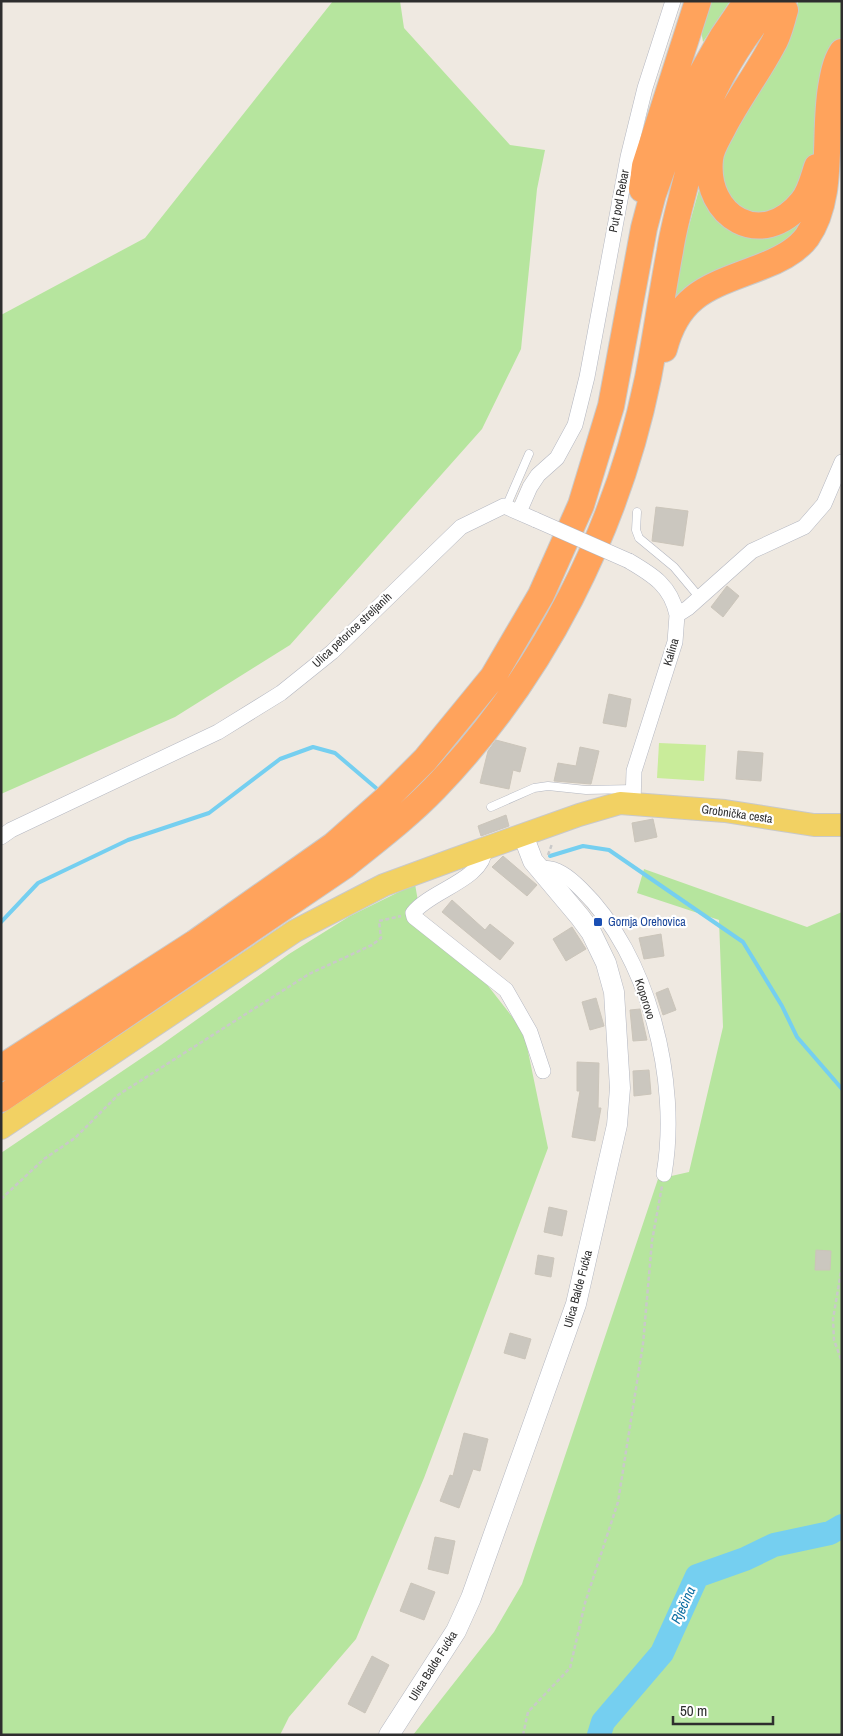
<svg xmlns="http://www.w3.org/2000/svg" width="843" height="1736" viewBox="0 0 843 1736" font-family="'Archivo Narrow',sans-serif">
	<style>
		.green { fill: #b6e59e }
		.pitch { fill: #c9ec9a }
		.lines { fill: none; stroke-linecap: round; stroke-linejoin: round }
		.stream { stroke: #75cff0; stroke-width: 4 }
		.river { stroke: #75cff0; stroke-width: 24 }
		.building { fill: #cbc7bf; stroke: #cbc5ba }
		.lane-casing { stroke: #b4b7c1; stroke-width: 9 }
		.street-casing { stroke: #b4b7c1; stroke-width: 16 }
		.secondary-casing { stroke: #b4b7c1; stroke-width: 21 }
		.primary-casing { stroke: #c9c9c9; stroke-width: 24 }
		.highway-casing { stroke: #c9c9c9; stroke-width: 28 }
		.path { stroke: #c9c9c9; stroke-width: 2.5; stroke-dasharray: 4 2.5; stroke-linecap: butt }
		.lane { stroke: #fff; stroke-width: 8 }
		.street { stroke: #fff; stroke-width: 15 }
		.secondary { stroke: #fff; stroke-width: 20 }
		.primary { stroke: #f2d163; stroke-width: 22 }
		.highway { stroke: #ffa35c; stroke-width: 26 }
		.street-bridge-casing { stroke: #b4b7c1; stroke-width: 16; stroke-linecap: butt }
		.street-bridge { stroke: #fff; stroke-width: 15 }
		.transit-dot { fill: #1a4fb4; stroke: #fff; stroke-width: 2 }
		.labels { text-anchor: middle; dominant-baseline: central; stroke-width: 4.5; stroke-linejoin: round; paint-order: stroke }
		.street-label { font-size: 12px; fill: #2e2e2e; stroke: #fff }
		.transit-label { font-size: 12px; fill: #164399; stroke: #fff; text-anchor: start }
		.water-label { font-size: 14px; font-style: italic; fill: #0d6fa3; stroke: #fff }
	</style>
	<rect width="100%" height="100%" fill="#efe9e1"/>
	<path class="green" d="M333,1H400L404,28L510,145L545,150L537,189L521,349L482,429L290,645L175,717L1,794V315L145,238Z
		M706,1H730L703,42L701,30Z
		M799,1H842V43L821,138L801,195L766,218L722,201L721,141Z
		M705,168L735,227L817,195L790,240L673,308L685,240Z
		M644,869L807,927L842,912V1735H413L494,1632L522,1584L658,1179L689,1172L723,1027L719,920L637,893Z
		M415,884L420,913L464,955L524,1032L548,1148L424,1478L356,1639L289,1717L280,1735H1V1153L161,1045L289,954L350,916Z"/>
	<path class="pitch" d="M659,743L706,745L704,781L657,778Z"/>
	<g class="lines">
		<path class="stream" d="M550,856L583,846L609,850L743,942L782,1006L797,1037L842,1089
			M1,922L38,883L128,840L209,813L280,759L313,747L335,753L376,788"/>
		<path class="river" d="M599,1735L603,1722L662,1653L697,1576L745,1559L774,1545L830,1533L842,1526"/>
	</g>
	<path class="building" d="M656,507L688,511L683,546L652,541Z
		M727,586L739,596L723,617L711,607Z
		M609,694L631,699L626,727L603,723Z
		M496,740L526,748L520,772L513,770L509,789L480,783L488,751Z
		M580,747L599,751L591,784L554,781L558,763L576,766Z
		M738,751L763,753L761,781L736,779Z
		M506,815L509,826L481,836L478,826Z
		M653,819L657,837L635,842L632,823Z
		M503,856L537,885L527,896L492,867Z
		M452,900L485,930L490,924L514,943L500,960L442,912Z
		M572,927L586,949L566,961L553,939Z
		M661,934L664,956L644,959L639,938Z
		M668,988L676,1010L663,1015L656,993Z
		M596,998L604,1026L590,1030L582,1002Z
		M640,1009L647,1040L633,1041L630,1010Z
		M577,1062L599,1063L598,1108H601L595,1141L572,1137L580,1091H577Z
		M649,1070L651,1094L634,1096L633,1071Z
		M549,1207L567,1211L562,1236L544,1232Z
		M816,1250L831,1251L830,1270H815Z
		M538,1255L554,1258L551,1277L535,1274Z
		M510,1333L531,1339L525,1359L504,1353Z
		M464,1433L488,1439L480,1471L473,1469L459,1508L440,1501L450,1475L453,1476Z
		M435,1537L455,1541L448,1574L428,1569Z
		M411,1583L435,1592L424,1620L400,1611Z
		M372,1656L389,1665L365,1713L348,1704Z"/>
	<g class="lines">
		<defs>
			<path id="lane" d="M506,507L529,454
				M637,512L636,530L639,538L674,567L700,598
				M491,807L534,788L548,786L586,790L634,789"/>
			<path id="street" d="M519,512L530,487L538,475L557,458L575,425L587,377L628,157L645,88L673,1
				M629,561C653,575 671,586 677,615
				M633,803L634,771L675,642L677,615L688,608L752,551L804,527L824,504L842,462
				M1,837L11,830L218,732L281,693L332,652L461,527L504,506L536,520
				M485,849C483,880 431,890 413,913L414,917L506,990L530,1032L543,1071
				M539,869C555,865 570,878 581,889C649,955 680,1082 664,1174"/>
			<path id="secondary" d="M389,1735L456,1631L471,1598L576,1304L617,1125L620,1088L614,992L606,963L591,932L580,917L533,861L523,835"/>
			<path id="primary" d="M1,1128L295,931L384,885L455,859L579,815L620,803L725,811L814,825H842"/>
			<path id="highway" d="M785,10C781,23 779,35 772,46C757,74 738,99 723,128C718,138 711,148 710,159C704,217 762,251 802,202C810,193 813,179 817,167
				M642,189L645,166L698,1
				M664,349C679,291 713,286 763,266C779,260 796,252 807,237C835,197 823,135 831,88C833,76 835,63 842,52
				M1,1068L195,943L334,845L386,799L425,760L493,677L541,595L581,505L611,406L644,228L653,194L682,113L698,80L723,36L747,1
				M1,1099L344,866C375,841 407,817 435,788C543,676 617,530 648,378C656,336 662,293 670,251C674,224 682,199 688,173C692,159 693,144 698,129C714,83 741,38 773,1"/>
		</defs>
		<use href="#lane" class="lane-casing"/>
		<use href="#street" class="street-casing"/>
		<use href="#secondary" class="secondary-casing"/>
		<use href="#primary" class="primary-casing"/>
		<use href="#highway" class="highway-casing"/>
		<path class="path" d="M548,855L552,844
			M1,1199L44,1159L75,1138L118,1095L309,974L372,945L381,938L379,921L401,916
			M842,1266L833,1319L834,1340L842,1362
			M523,1735L528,1712L570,1668L585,1603L618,1502L643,1344L652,1241L662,1186"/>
		<use href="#lane" class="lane"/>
		<use href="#street" class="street"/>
		<use href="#secondary" class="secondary"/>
		<use href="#primary" class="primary"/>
		<use href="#highway" class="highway"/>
		<defs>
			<path id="street-bridge" d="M536,520L629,561"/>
		</defs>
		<use href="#street-bridge" class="street-bridge-casing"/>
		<use href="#street-bridge" class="street-bridge"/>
	</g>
	<rect class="transit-dot" x="593" y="917" width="10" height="10" rx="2.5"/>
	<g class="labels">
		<g class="street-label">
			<text transform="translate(619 201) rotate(-79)">Put pod Rebar</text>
			<text transform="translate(352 630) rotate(-43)">Ulica petorice streljanih</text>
			<text transform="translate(671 652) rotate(-74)">Kalina</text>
			<text transform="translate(737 814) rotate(8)">Grobnička cesta</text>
			<text transform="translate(645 999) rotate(72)">Koporovo</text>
			<text transform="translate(578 1289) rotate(-75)">Ulica Balde Fućka</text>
			<text transform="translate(433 1666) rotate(-58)">Ulica Balde Fućka</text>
		</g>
		<g class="transit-label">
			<text x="608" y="922">Gornja Orehovica</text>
		</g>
		<g class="water-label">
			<text transform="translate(683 1605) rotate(-65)">Rječina</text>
		</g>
	</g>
	<rect width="843" height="1736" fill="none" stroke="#2e2e2e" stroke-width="5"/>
	<path d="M673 1716v8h100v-8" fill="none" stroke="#2e2e2e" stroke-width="2.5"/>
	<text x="680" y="1716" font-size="15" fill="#2e2e2e" stroke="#ffffff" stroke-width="4" paint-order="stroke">50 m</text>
</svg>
